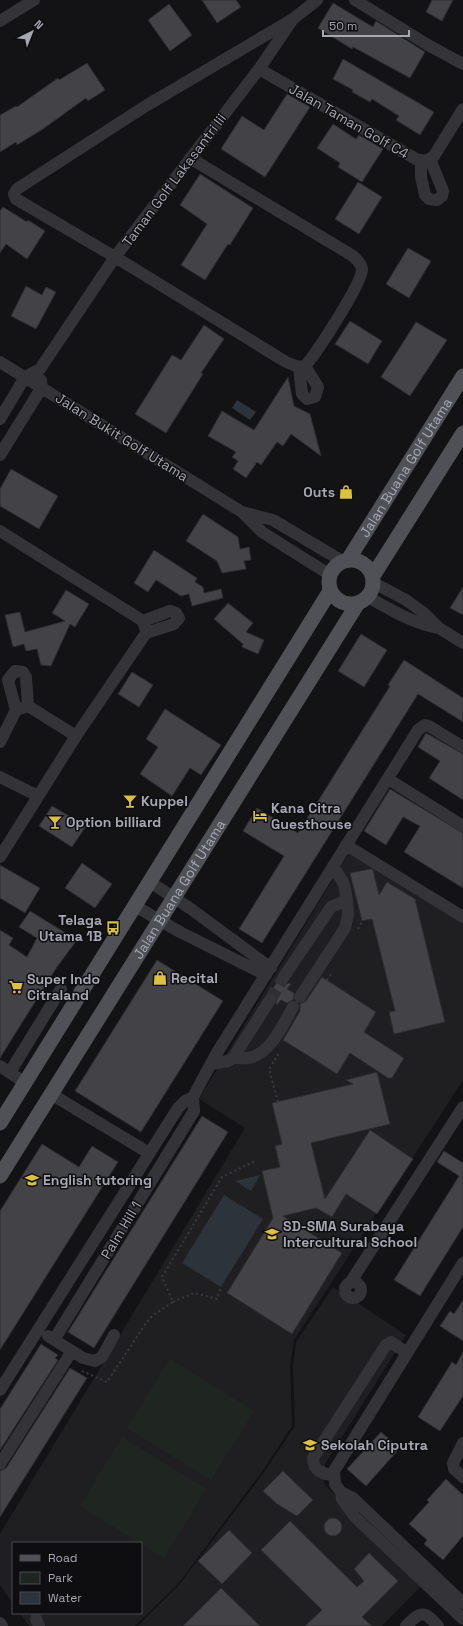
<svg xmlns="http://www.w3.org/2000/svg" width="463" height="1626" viewBox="0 0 463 1626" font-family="'Space Grotesk',sans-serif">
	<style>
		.built { fill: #1f1f21 }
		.green { fill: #1f2621 }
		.water { fill: #2d333b }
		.building { fill: #424247; stroke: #2d2d2f }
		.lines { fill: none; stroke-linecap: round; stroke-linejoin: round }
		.minor-tunnel { stroke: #303034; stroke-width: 12; stroke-dasharray: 12 6; stroke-linecap: butt }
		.path { stroke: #3a3b3f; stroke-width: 2; stroke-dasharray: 2 3; stroke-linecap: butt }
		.minor { stroke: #343438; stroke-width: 12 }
		.major { stroke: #505157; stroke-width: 15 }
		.labels { text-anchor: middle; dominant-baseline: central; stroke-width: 3; stroke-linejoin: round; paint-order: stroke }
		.street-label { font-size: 14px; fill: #a5a7b3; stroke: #0e0d0f }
		.poi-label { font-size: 14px; font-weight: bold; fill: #a5a7b3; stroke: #0e0d0f; text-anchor: start }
	</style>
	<rect width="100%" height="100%" fill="#131214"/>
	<path class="built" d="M354,845L463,912V1080L294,1340L290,1367L292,1426L263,1470L178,1584L135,1626H29L20,1613H141V1543H13V1604L0,1585V1534L245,1128L199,1099Z
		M333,1287L406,1335L325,1464L324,1484L425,1582L382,1626H138L179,1585L265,1471L295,1426L293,1366L296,1342Z"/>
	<path class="green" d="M170,1359L254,1411L211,1480L127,1428Z
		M122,1437L206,1489L164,1558L80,1506Z"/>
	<path class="water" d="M237,400L256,412L250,420L232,408Z
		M260,1175L251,1191L235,1181Z
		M224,1195L263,1219L221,1287L182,1263Z"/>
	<path class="building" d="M202,0H236L241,7L217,23Z
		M432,0H453L442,21L426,12Z
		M333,3L373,27L376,21L425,52L410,78L353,47L352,49L318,28Z
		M169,4L192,35L170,51L148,20Z
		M343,59L434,112L420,135L396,120L399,116L372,99L370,102L352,92L353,90L333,79Z
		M87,63L105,90L88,101L86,98L43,129L17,145L16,142L0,152V115L16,106L17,107L58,78L59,80Z
		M287,94L310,107L265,177L221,149L242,116L264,130Z
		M333,124L356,139L359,135L383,149L362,182L338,167L340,163L317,148Z
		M200,174L253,208L230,245L228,244L205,280L181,265L207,224L180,205Z
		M358,182L382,197L359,234L335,219Z
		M3,207L27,222L28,220L45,231L27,259L6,244L0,253V211Z
		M408,248L431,261L409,298L386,284Z
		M26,286L42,295L46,287L56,292L36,329L11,316Z
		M350,321L382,341L368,364L335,344Z
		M416,322L447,340L410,396L381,377Z
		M204,325L224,339L201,373L203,374L166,433L135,414L172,355L181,360Z
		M288,377L294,406L310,414L321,456L291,434L283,446L277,442L261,465L257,462L246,478L233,469L238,461L232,457L236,452L208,436L222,411L254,430Z
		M11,469L58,496L39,529L0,506V489Z
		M203,514L238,537L240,549L249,547L251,560L244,561L246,569L222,573L217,561L186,541Z
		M154,550L197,578L195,582L203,587L204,593L221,589L223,598L192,606L189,594L181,596L156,580L148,592L134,583Z
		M463,587V615L450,608Z
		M66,590L89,604L75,627L70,624L51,666L41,665L37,649L26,651L24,644L13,647L5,615L20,612L25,632L65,621L52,613Z
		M228,603L253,623L246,632L264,640L258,654L242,647L243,644L214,619Z
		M361,634L387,650L364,687L338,671Z
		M404,660L463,698V722L418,694L262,943L239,929L284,856L243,831L257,808L298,833L390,686L388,685Z
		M132,672L153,685L139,707L118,694Z
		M165,709L221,745L201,775L190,768L172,796L140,774L158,747L146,739Z
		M426,733L463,754V800L429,778L440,761L418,747Z
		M390,789L463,833V888L404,852L420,826L403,817L386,845L364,831Z
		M52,806L86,826L72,847L39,826Z
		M82,863L112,884L95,908L65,888Z
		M0,865L40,888L25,913L0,898Z
		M370,869L373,870L379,895L387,882L415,899L445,1022L394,1034L389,1012L395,1011L372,919L362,921L350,873Z
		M30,911L77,940L57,967L0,1058V930L13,938L9,945L27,957L37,938L19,927Z
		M157,960L223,1001L141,1132L75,1091Z
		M322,977L376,1012L364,1032L404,1058L392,1078H388L350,1053L337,1074L283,1040L300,1011V1004L306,1001Z
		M277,982L282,985L289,983L291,984L287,989L294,993L293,1000L287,1003L281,1000L277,1005L276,1004L277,997L270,993Z
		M377,1072L390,1124L311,1143L325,1199L370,1130L413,1159L377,1214L346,1194L332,1217L316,1208L283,1216L342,1253L292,1334L227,1293L273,1218L262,1171L280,1167L275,1146L282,1144L272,1103L353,1084L346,1080Z
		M202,1116L228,1132L94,1348L68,1332Z
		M42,1144L79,1167L92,1146L118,1162L0,1350V1211Z
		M444,1151L463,1163V1227L420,1296L394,1280L459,1176L437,1162Z
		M463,1300V1341L440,1326L450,1311L454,1314Z
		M41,1344L58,1355L55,1358L58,1360L0,1450V1409Z
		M463,1352V1396L440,1431L418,1417L452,1362L456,1365Z
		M70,1368L87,1378L0,1517V1471L6,1468Z
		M381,1432L400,1448L366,1486L347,1469Z
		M283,1471L313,1500L297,1516L277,1504L263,1491Z
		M446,1479L463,1495V1536L443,1560L424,1544L427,1540L409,1524L429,1502L427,1500Z
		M324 1527a9 9 0 1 1 18 0a9 9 0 1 1-18 0Z
		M290,1521L357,1587L364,1581L354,1569L369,1553L398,1581L362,1617L372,1626H305L322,1610L261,1550Z
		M229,1530L252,1553L222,1584L198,1561Z
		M221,1588L260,1626H183Z"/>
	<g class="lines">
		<path class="minor-tunnel" d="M270,1000L283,978"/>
		<path class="path" d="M358,929L362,921
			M327,980L331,974
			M278,1102L269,1069L279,1053
			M173,1302L194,1293L217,1299L221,1287
			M82,1371L107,1382L146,1323L153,1315L173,1302L162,1277L222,1177L255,1161"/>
		<path class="minor" d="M355,0L428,45L463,64
			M0,21L34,0
			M259,69L416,159C422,161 428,161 434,156L463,109
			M190,158L353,256C357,260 361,263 362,269C363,282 316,354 305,366L299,367L286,362L115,257L16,199L14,194L17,189L144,107L293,19
			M421,160V177L425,195L429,199L437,200L442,196L443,191L430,159
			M0,362L242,512L262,532L330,575
			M299,367L302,394L307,399L315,397L318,387L305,366
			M0,419L25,377L40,369L115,257L259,69L293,19L317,0
			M0,455L42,387L41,380
			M242,512L273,520L342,561
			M0,531L143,621L145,628
			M374,583L406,600L424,613L439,628L463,643
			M368,597C391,610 412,623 439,628
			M16,710L8,680L15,671L23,672L26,677L28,706
			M0,742L16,710L28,706L76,736
			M0,777L38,796
			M388,779L463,826
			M346,845L463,917
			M0,857L76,736L146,633L174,624L179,618L176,613L170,611L143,621
			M150,882L191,909L271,968
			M135,906L180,932L266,975
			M283,978L331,907L347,900L344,884L333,866
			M300,997L345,928L348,915L347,900
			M233,1058C238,1058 246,1059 252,1057C272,1051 283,1024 293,1007
			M211,1064L228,1061L233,1058L270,1000
			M0,1066L25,1083
			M10,1072L61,989
			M51,1094L149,1153
			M345 1290a8 8 0 1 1 16 0a8 8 0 1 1-16 0Z
			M350,1283L463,1107
			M48,1336L83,1358L95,1361L102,1357L114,1335
			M54,1340L194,1111L193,1097
			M0,1390L178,1108L185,1101L193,1097L215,1056L418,730L425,725L429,726L463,747
			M463,1443L453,1463L454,1469L463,1477
			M0,1464L72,1351
			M334,1476C323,1473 313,1472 313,1458L386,1345L391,1342L407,1353
			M341,1492L335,1484L334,1471L463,1263
			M341,1492L342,1499L355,1517L463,1619
			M341,1492L353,1498L463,1603
			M36,1619L39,1626
			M0,1623L2,1626
			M406,1626C421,1611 423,1610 438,1626"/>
		<g class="major">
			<circle cx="351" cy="582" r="22"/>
			<path id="s1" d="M348,560L463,376"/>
			<path d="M373,576L463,433"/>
			<path d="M0,1123L330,591"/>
			<path id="s2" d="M0,1176L358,603"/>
		</g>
	</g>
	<defs>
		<symbol id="shop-bare" viewBox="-9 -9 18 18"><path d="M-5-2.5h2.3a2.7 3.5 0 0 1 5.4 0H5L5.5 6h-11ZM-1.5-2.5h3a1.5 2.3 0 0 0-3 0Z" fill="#dcc042" stroke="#0e0d0f" stroke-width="2.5" paint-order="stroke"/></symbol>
		<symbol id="bar-bare" viewBox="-9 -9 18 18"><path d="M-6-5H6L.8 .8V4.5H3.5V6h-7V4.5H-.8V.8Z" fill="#dcc042" stroke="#0e0d0f" stroke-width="2.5" paint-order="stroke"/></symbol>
		<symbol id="hotel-bare" viewBox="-9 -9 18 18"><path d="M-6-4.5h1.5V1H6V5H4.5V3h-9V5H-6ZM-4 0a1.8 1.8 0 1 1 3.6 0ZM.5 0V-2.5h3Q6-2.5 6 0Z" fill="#dcc042" stroke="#0e0d0f" stroke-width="2.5" paint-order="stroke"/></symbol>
		<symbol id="bus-bare" viewBox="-9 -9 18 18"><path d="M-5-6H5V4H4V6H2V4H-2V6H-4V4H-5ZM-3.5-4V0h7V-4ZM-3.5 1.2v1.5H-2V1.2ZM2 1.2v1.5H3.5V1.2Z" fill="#dcc042" stroke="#0e0d0f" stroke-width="2.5" paint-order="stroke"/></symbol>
		<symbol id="supermarket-bare" viewBox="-9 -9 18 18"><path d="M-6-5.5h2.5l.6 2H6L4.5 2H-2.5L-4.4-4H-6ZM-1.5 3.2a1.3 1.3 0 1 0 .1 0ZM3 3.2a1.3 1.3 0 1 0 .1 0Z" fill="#dcc042" stroke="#0e0d0f" stroke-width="2.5" paint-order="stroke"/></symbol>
		<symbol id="school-bare" viewBox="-9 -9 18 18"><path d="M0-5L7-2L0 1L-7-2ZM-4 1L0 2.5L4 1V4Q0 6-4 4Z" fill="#dcc042" stroke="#0e0d0f" stroke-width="2.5" paint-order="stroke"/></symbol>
	</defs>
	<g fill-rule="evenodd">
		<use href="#shop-bare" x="336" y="482" width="20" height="20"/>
		<use href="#bar-bare" x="120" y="791" width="20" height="20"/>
		<use href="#hotel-bare" x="250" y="806" width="20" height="20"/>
		<use href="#bar-bare" x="45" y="812" width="20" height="20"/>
		<use href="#bus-bare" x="103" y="918" width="20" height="20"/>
		<use href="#shop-bare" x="150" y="968" width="20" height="20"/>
		<use href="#supermarket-bare" x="6" y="977" width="20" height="20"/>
		<use href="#school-bare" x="22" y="1170" width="20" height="20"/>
		<use href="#school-bare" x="262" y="1224" width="20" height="20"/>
		<use href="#school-bare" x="300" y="1435" width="20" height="20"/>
	</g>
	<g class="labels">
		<g class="street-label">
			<text transform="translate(349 121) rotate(30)">Jalan Taman Golf C4</text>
			<text transform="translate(174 180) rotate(-53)">Taman Golf Lakasantri Iii</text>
			<text transform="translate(122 437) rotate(32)">Jalan Bukit Golf Utama</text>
			<text stroke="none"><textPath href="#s1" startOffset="109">Jalan Buana Golf Utama</textPath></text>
			<text stroke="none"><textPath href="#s2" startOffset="338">Jalan Buana Golf Utama</textPath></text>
			<text transform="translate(121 1230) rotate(-59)">Palm Hill 1</text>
		</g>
		<g class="poi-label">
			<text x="335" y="492" text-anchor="end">Outs</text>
			<text x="141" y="801">Kuppel</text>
			<text x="271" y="808">Kana Citra<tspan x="271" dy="16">Guesthouse</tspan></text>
			<text x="66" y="822">Option billiard</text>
			<text x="102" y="920" text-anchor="end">Telaga<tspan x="102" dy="16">Utama 1B</tspan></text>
			<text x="171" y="978">Recital</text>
			<text x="27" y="979">Super Indo<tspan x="27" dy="16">Citraland</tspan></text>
			<text x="43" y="1180">English tutoring</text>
			<text x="283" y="1226">SD-SMA Surabaya<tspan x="283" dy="16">Intercultural School</tspan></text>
			<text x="321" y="1445">Sekolah Ciputra</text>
		</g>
	</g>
	<rect x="12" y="1542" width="130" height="72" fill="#0e0d0f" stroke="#4a4b51"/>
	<rect x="20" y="1555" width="20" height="6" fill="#505157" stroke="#4a4b51"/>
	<text x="48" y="1562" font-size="12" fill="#a5a7b3">Road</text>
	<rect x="20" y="1572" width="20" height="12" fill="#1f2621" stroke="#4a4b51"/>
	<text x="48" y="1582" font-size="12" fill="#a5a7b3">Park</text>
	<rect x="20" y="1592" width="20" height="12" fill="#2d333b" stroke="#4a4b51"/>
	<text x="48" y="1602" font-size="12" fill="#a5a7b3">Water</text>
	<g transform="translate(32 32) rotate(43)" stroke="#0e0d0f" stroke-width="3" paint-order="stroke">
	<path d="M0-3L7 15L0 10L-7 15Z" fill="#a5a7b3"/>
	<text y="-6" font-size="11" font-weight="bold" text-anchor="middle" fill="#a5a7b3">N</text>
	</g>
	<path d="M323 30v6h86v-6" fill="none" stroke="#a5a7b3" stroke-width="2"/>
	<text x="329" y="30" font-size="12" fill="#a5a7b3" stroke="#0e0d0f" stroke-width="3" paint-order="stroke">50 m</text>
</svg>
